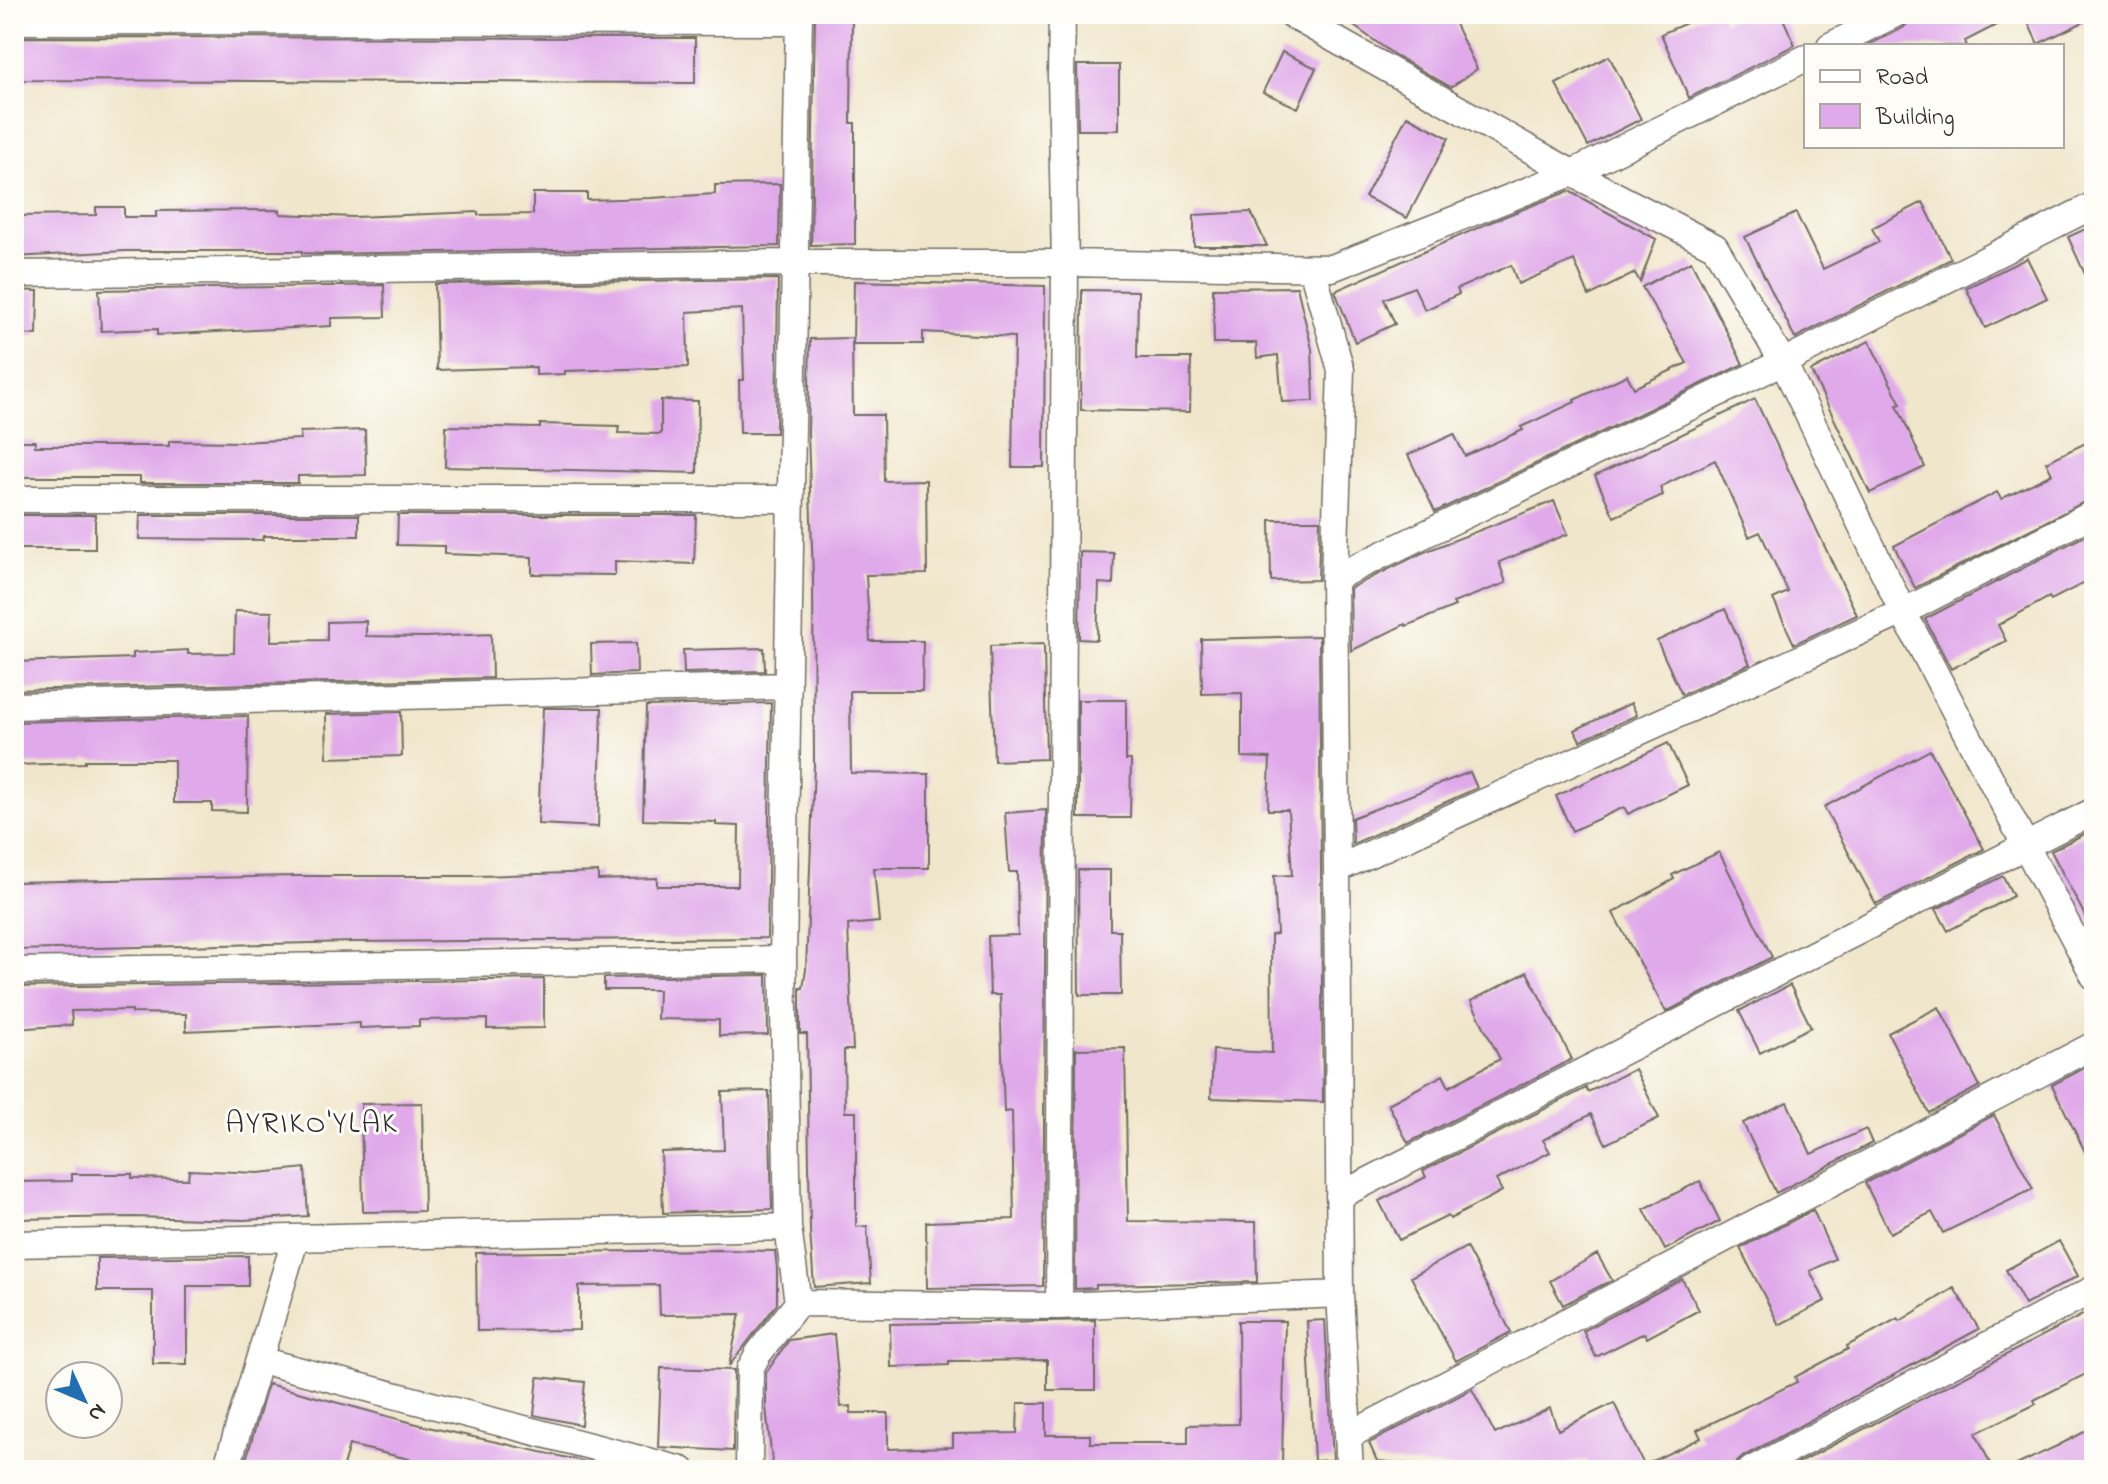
<svg xmlns="http://www.w3.org/2000/svg" width="2108" height="1484" viewBox="0 0 2108 1484" font-family="'Indie Flower',sans-serif">
	<style>
		.building { fill: #e0a9ea }
		.lines { fill: none; stroke-linecap: round; stroke-linejoin: round }
		.minor-casing { stroke: #706c63; stroke-width: 29 }
		.minor { stroke: #fff; stroke-width: 26 }
		.labels { text-anchor: middle; dominant-baseline: central; stroke-width: 6; stroke-linejoin: round; paint-order: stroke }
		.quarter-label { font-size: 30px; letter-spacing: 2px; fill: #2b2b2b; stroke: #fdfcf7 }
	</style>
	<rect width="100%" height="100%" fill="#fdfcf7"/>
	<filter id="ink" filterUnits="userSpaceOnUse"><feTurbulence type="fractalNoise" baseFrequency=".0125" numOctaves="2"/><feDisplacementMap in="SourceGraphic" scale="16" xChannelSelector="R" yChannelSelector="G"/><feConvolveMatrix kernelMatrix="1 2 1 2 8 2 1 2 1" color-interpolation-filters="sRGB"/></filter>
	<filter id="wash" filterUnits="userSpaceOnUse"><feTurbulence type="fractalNoise" baseFrequency=".006" numOctaves="4" result="noise"/><feDisplacementMap in="SourceGraphic" scale="32" xChannelSelector="R" yChannelSelector="G"/><feGaussianBlur stdDeviation="1.8" result="paint"/><feColorMatrix in="noise" values="0 0 0 0 0 0 0 0 0 0 0 0 0 0 0 0 0 1.4 0 .05"/><feComposite in="paint" operator="in"/></filter>
	<g filter="url(#wash)">
		<rect width="100%" height="100%" fill="#f0e6cb"/>
		<g id="blocks">
			<path class="building" d="M815,14H852L851,123H855V244L811,245Z
				M1337,14H1450L1477,69L1451,87L1396,56Z
				M1707,14H1720L1724,22L1741,14H1781L1795,45L1689,98L1661,34Z
				M1911,14H2018L1965,41L1967,46H1866L1903,28L1909,22Z
				M2024,14H2094V17L2038,44Z
				M14,37L695,38V83L14,80Z
				M1282,52L1316,68L1298,108L1263,92Z
				M1609,56L1641,119L1588,146L1556,84Z
				M1077,65H1119V130H1078Z
				M1407,116L1449,138L1407,218L1365,197Z
				M780,184L779,246L322,254L302,253V251H125L14,257V216L96,215V207H124V217H156V211L280,210V214L354,217L478,212V215L533,214V193H587V200L651,198L715,194V185Z
				M1569,191L1656,239L1640,282L1635,273L1589,296L1574,260L1518,284L1511,265L1457,289L1459,294L1425,310L1414,287L1384,299L1395,324L1355,342L1335,291L1491,222Z
				M1923,202L1951,259L1795,338L1745,237L1796,213L1823,269L1879,242L1872,228Z
				M1251,212L1267,246H1194V215Z
				M2094,225V294L2068,237Z
				M2027,258L2047,298L1985,328L1966,288Z
				M1691,261L1743,364L1435,512L1408,455L1454,434L1465,456L1523,430L1521,427L1575,402L1574,400L1627,375L1634,388L1687,363L1642,287Z
				M778,279L776,433H740L739,380H744L742,309L687,312L688,367L565,371V374L536,375V367L437,370L435,284Z
				M854,281L1045,286L1044,467H1012L1014,337L923,332V344H853Z
				M384,285L385,317L331,318V326L157,335V329L101,331L99,290Z
				M1297,287L1312,349L1314,401L1282,402L1278,355L1257,358L1256,343H1214L1213,288Z
				M14,290L38,291L37,335L14,334Z
				M1082,290L1138,291L1137,358H1191L1190,412L1081,410Z
				M852,338L853,415H883L884,481L926,480L927,574L866,575L870,641H923L922,691H850L851,773L929,774V868H874L879,922L848,925L853,1050H844L845,1112H856V1227L867,1226L871,1283L814,1287L810,1231L807,1034H800V988H803L806,970L814,766L813,576L808,433L810,339Z
				M1869,341L1901,404L1897,405L1925,467L1870,493L1811,371Z
				M1755,399L1857,615L1794,644L1773,599L1788,592L1760,532L1749,537L1715,460L1660,487L1663,495L1614,517L1595,476Z
				M661,400L698,401L697,473L445,467L446,426L540,428V424L619,426L618,433L661,434Z
				M365,430L366,475L298,476V483H140V477H14V441H35V446H169V441L242,442L300,439V432Z
				M2094,439V497L1915,588L1894,546L1997,492L2001,499L2052,474L2046,462Z
				M1554,501L1568,534L1499,562L1506,583L1453,603L1455,606L1406,626L1405,624L1351,651L1350,588L1422,553Z
				M14,515H95V549H14Z
				M140,515H359V536H263V540L139,539Z
				M398,515H696L694,564L615,561V575L532,574V557L444,554V546L397,545Z
				M1270,520H1320L1318,580L1271,581Z
				M2094,531V578L2051,600L2049,597L1998,625L2006,641L1951,669L1925,619Z
				M1080,552L1114,553L1113,584L1099,583L1097,640L1079,639Z
				M1725,609L1750,664L1682,695L1657,641Z
				M235,611L272,612L271,641L327,640V622L366,621V636L426,637L491,634L492,678L14,690V662L133,658V653L188,650V654L234,653Z
				M1319,636L1323,1102L1211,1098L1213,1050L1272,1053L1271,935L1277,934L1274,876L1292,875L1288,810H1268L1270,758L1242,757V693L1202,694L1201,639Z
				M636,643L637,673L592,675L591,644Z
				M1044,644L1046,759L994,761L990,646Z
				M764,648L765,671L684,673L683,650Z
				M1078,700H1126V760H1131L1130,818H1078Z
				M771,703L767,938L355,942L14,950V882L298,876H479L598,872V880L657,878V886H738L739,826L716,825V822L643,820L646,706Z
				M1631,703L1637,715L1580,741L1575,730Z
				M543,708H602L598,827L538,824Z
				M401,712L402,756L327,758L326,714Z
				M248,716L247,812L212,811V803H174V760H85V763L14,765V722Z
				M1668,743L1688,785L1628,814L1624,807L1572,831L1556,796Z
				M1930,750L1984,849L1876,904L1824,807Z
				M1470,772L1477,788L1353,844L1352,818Z
				M1046,810L1043,1286L927,1288L926,1222L1014,1219L1012,1111L1004,1112L1000,995H990L988,936L1018,935L1017,872H1009L1005,813Z
				M2094,829V933L2051,851Z
				M1719,852L1772,957L1666,1012L1613,913L1674,879L1672,875Z
				M1078,870H1110V930H1120L1121,995H1079Z
				M2003,876L2013,896L1948,931L1936,909Z
				M1527,972L1572,1059L1408,1143L1388,1104L1443,1075L1449,1087L1500,1059L1471,1001Z
				M767,975L768,1035L719,1036V1020L657,1019L658,990H604V978Z
				M544,979V1028L487,1029V1019L419,1020V1026L360,1028V1023L186,1031V1014L132,1013V1010L71,1011L72,1025L14,1029V987Z
				M1790,985L1811,1027L1760,1053L1739,1011Z
				M1939,1007L1980,1086L1929,1113L1888,1033Z
				M1125,1048L1128,1221L1256,1222L1257,1282L1096,1285V1288L1075,1289L1076,1049Z
				M2094,1063V1170L2052,1085Z
				M1635,1069L1659,1118L1606,1144L1591,1114L1543,1140L1550,1152L1496,1180L1502,1191L1450,1219L1448,1216L1399,1240L1379,1201L1426,1177L1423,1171L1586,1088L1588,1092Z
				M769,1091L772,1209L663,1213L661,1152L724,1150L722,1092Z
				M1787,1102L1811,1154L1866,1129L1872,1143L1776,1193L1743,1123Z
				M422,1103L424,1211L363,1212L361,1104Z
				M1994,1115L2033,1189L1943,1233L1932,1212L1890,1233L1865,1183Z
				M305,1168L308,1216L244,1220L132,1217L17,1219L16,1182L72,1181V1174H132V1178L188,1179L189,1170L259,1173Z
				M1700,1181L1720,1221L1665,1250L1644,1209Z
				M1813,1210L1835,1259L1810,1271L1825,1301L1779,1325L1740,1248Z
				M2059,1241L2078,1276L2025,1305L2006,1270Z
				M1466,1247L1511,1332L1456,1361L1411,1277Z
				M719,1250L775,1251L777,1269V1304L729,1366L740,1314L660,1315L659,1285L579,1286V1330L477,1331L476,1253Z
				M1597,1254L1612,1280L1563,1305L1550,1281Z
				M248,1256V1286H187V1364H153V1291H97V1258Z
				M1682,1279L1699,1310L1647,1338L1644,1333L1596,1357L1583,1331Z
				M1954,1288L1979,1329L1744,1456L1737,1462L1735,1470H1592L1587,1460L1534,1470H1475L1377,1461L1369,1443L1472,1389L1495,1434L1550,1408L1558,1430L1614,1403L1644,1465L1701,1438L1697,1430L1797,1382L1795,1377L1848,1349L1847,1346L1898,1318L1900,1321Z
				M2094,1309V1370L2034,1400L2036,1404L1976,1433L1993,1470H1785Z
				M1095,1320V1390H1047V1360L949,1361V1365L891,1367L890,1324Z
				M1325,1320L1333,1460L1314,1461L1307,1321Z
				M1238,1321H1285L1282,1465L1139,1470H773L766,1407V1373L789,1340L834,1334L841,1407L851,1406V1413H888V1449L953,1447V1434L1017,1433L1018,1403H1046V1435H1090V1443H1188V1425L1239,1424Z
				M661,1368L734,1370L733,1451L658,1447Z
				M538,1377L585,1382L581,1425L534,1415Z
				M268,1384L428,1427L591,1463L590,1470H424L426,1463L349,1445L342,1470H243Z
				M2094,1427V1470H2006L2059,1445Z"/>
		</g>
	</g>
	<g filter="url(#ink)">
		<use href="#blocks" fill-opacity="0" stroke="#706c63" stroke-width="2"/>
		<g class="lines">
			<defs>
				<path id="minor" d="M1290,14L1572,173L1806,58
					M14,21L799,22
					M1830,46L1895,14
					M1312,268L1341,370L1334,578L1337,869L1340,1294L1350,1470
					M14,274L794,263H1065L1332,268L1572,173L1715,247L1783,362L1903,612L2094,976
					M14,499H789
					M1334,578L1783,362L2094,205
					M14,706L788,686
					M1337,869L1903,612L2094,513
					M14,971L783,959
					M1339,1196L2094,811
					M14,1244L788,1227
					M798,1303L1059,1306L1340,1294
					M1059,1306L1065,263L1061,76L1062,14
					M259,1360L682,1470
					M1348,1436L2094,1045
					M226,1470L295,1240
					M749,1470L750,1369L758,1354L798,1303L788,1227L783,959L799,14
					M1751,1470L2094,1289"/>
			</defs>
			<use href="#minor" class="minor-casing"/>
			<use href="#minor" class="minor"/>
		</g>
	</g>
	<g class="labels">
		<g class="quarter-label">
			<text x="312" y="1125">AYRIKO'YLAK</text>
		</g>
	</g>
	<rect width="2108" height="1484" fill="none" stroke="#fdfcf7" stroke-width="48"/>
	<rect x="1804" y="44" width="260" height="104" fill="#fdfcf7" stroke="#a9a8a5" stroke-width="2"/>
	<rect x="1820" y="70" width="40" height="12" fill="#ffffff" stroke="#a9a8a5" stroke-width="2"/>
	<text x="1876" y="84" font-size="24" fill="#2b2b2b">Road</text>
	<rect x="1820" y="104" width="40" height="24" fill="#e0a9ea" stroke="#a9a8a5" stroke-width="2"/>
	<text x="1876" y="124" font-size="24" fill="#2b2b2b">Building</text>
	<g transform="translate(84 1400) rotate(134)"><circle r="38" fill="#fdfcf7" stroke="#a9a8a5" stroke-width="2"/>
	<path d="M0-6L14 30L0 20L-14 30Z" fill="#1f6fb2"/>
	<text y="-12" font-size="22" font-weight="bold" text-anchor="middle" fill="#2b2b2b">N</text>
	</g>
</svg>
